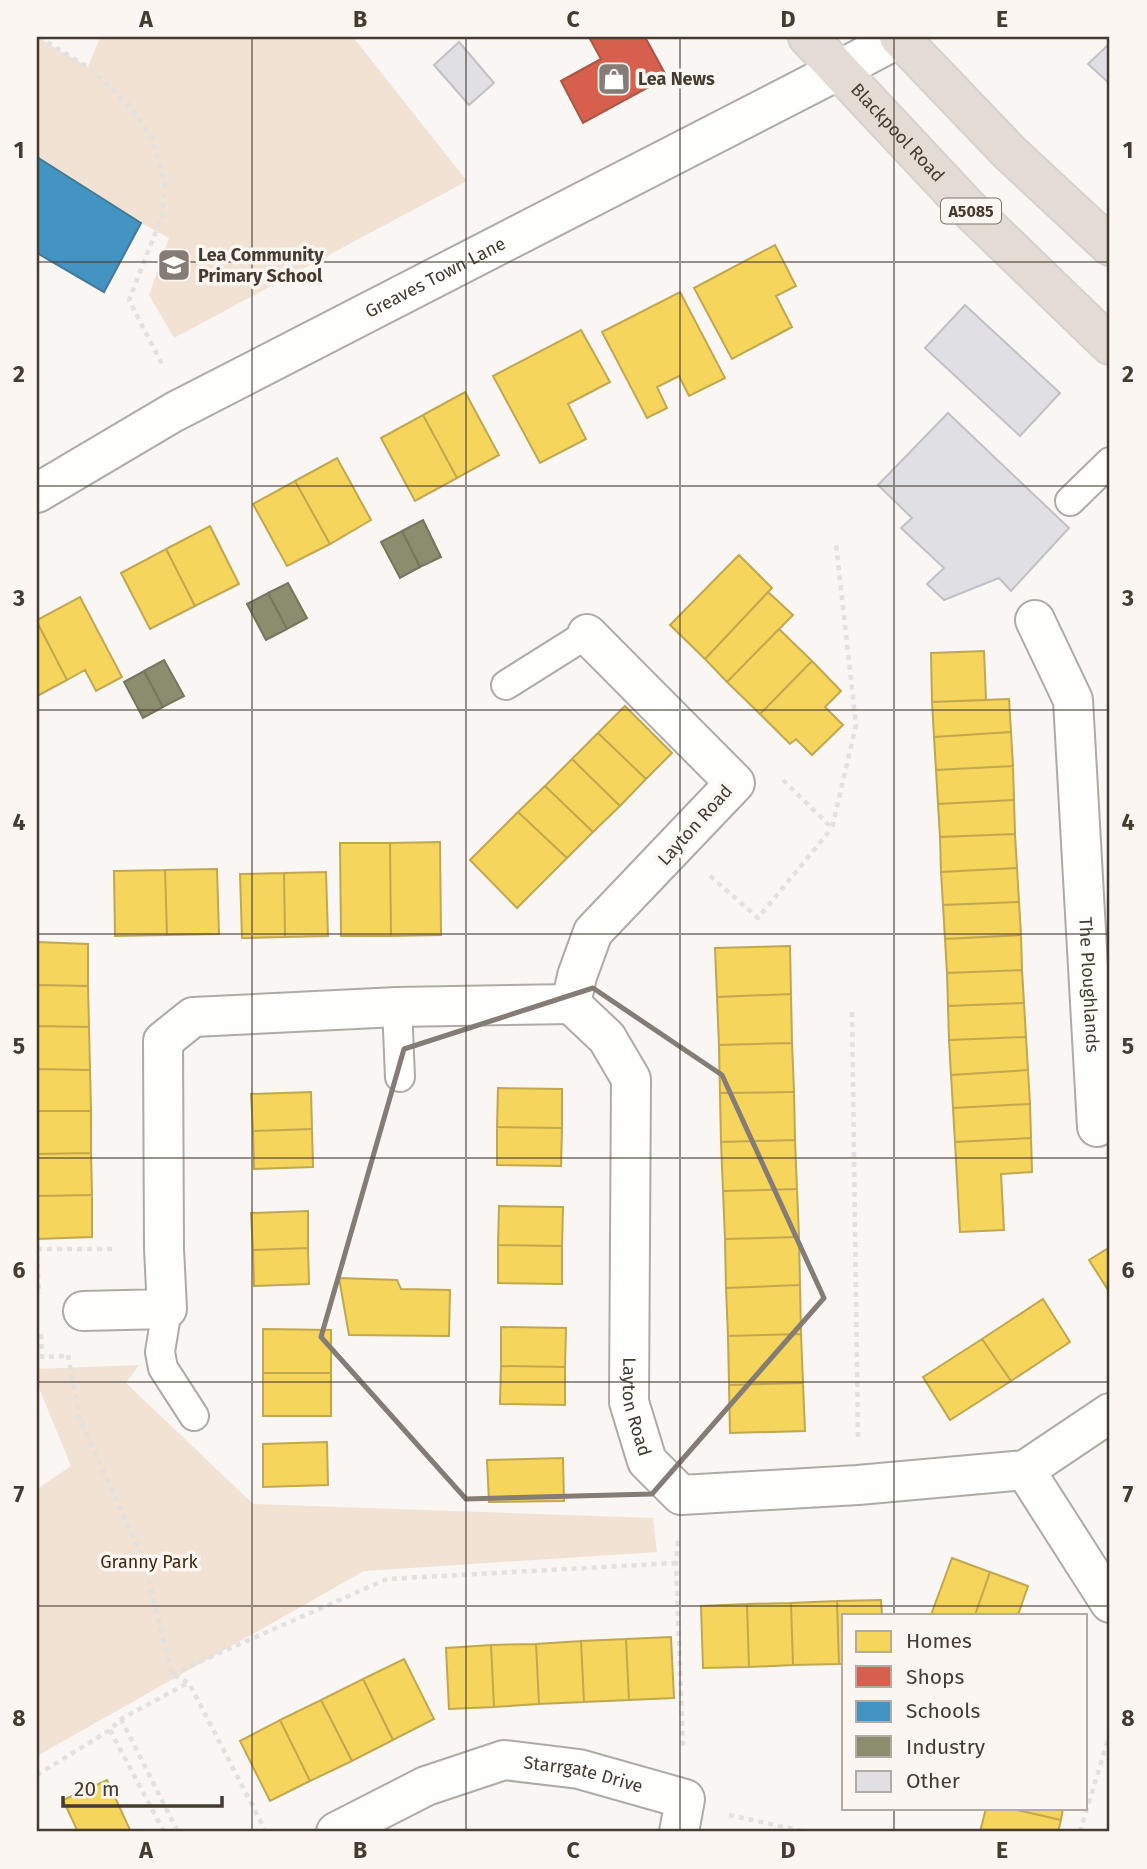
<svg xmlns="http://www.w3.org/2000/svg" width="1147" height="1869" viewBox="0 0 1147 1869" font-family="'Fira Sans',sans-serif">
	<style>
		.green { fill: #f1e2d3 }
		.homes { fill: #f6d55c; stroke: #c1a74f; stroke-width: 2 }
		.shops { fill: #d6604d; stroke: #aa5545; stroke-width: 2 }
		.schools { fill: #4393c3; stroke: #447997; stroke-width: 2 }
		.industry { fill: #8c8c6e; stroke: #77745c; stroke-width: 2 }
		.building { fill: #e0dfe4; stroke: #c1c0c5; stroke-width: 2 }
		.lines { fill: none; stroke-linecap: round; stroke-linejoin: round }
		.service-casing { stroke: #b0aaa5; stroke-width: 32 }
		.minor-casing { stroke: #b0aaa5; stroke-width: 42 }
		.tertiary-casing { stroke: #b0aaa5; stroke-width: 42 }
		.trunk-casing { stroke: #d4d1ce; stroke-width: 42 }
		.path { stroke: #e1e1df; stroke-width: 4.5; stroke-dasharray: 5 5; stroke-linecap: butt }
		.service { stroke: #fefefd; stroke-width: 28 }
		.minor { stroke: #fefefd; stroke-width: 38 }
		.tertiary { stroke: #fefefd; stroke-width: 38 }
		.trunk { stroke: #e4dcd4; stroke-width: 38 }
		.marked { fill: none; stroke: #847c75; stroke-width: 5; stroke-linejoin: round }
		.grid { fill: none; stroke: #453b31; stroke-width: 2; stroke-opacity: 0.55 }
		.labels { text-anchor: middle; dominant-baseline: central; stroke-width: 7; stroke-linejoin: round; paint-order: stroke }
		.shield { fill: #fbf6f1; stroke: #7c736b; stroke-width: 2 }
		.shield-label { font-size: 16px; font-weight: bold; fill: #453b31 }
		.poi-label { font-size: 18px; font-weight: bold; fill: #453b31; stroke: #fbf6f1; text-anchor: start }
		.street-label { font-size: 18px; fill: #453b31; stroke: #fbf6f1 }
		.park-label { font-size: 18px; fill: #422809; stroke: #fbf6f1 }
		.neatline { fill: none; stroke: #453b31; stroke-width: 2.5 }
		.grid-label { font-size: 23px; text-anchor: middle; font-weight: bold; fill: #453b31 }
	</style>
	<rect width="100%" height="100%" fill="#f9f6f3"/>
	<path class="green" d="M37,37L88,67L100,37H353L467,181L174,338L149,295L169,238L141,223L37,157Z
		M139,1365L126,1383L253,1504L653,1518L657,1552L364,1571L37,1756V1489L71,1466L37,1383V1369Z"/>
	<path class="homes" d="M775,245L796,286L776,296L792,327L732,359L694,288Z
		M680,292L725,378L689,396L679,376L657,387L667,408L647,418L602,332Z
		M581,330L610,382L568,404L586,439L540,463L493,376Z
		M465,392L499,455L457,478L423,415Z
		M423,415L457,478L415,501L381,438Z
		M337,458L371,520L330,544L295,481Z
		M295,481L330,544L287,566L253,504Z
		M210,526L239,584L195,606L166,549Z
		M166,549L195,606L150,629L121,573Z
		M739,555L772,588L705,659L670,625Z
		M768,592L793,615L727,682L705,659Z
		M80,597L122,677L96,691L85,670L67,680L37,622V620Z
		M37,622L67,680L37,696Z
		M779,629L812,661L760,714L727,682Z
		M984,651L986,700L932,702L931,653Z
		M812,661L841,691L825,707L843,725L812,755L796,739L790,744L760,714Z
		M1009,699L1011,732L934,737L932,702Z
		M625,706L672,753L646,779L598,733Z
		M1011,732L1013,766L936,770L934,737Z
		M598,733L646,779L620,806L572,759Z
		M572,759L620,806L593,832L545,786Z
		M1013,766L1014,800L938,804L936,770Z
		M545,786L593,832L567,858L518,812Z
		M1014,800L1015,834L940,837L938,804Z
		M518,812L567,858L517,908L470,860Z
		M1015,834L1017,868L941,872L940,837Z
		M440,842L441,935L391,936L390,843Z
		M340,843H390L391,936H341Z
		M1017,868L1019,902L943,905L941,872Z
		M217,869L219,934L167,935L165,870Z
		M165,870L167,935L115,936L114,871Z
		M326,872L328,936L285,937L284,873Z
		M284,873L285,937L242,938L240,874Z
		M1019,902L1021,935L945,939L943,905Z
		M1021,935L1022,970L947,973L945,939Z
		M37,942L88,944V986L37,985Z
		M790,946L791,994L717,997L715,948Z
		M1022,970L1024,1003L948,1006L947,973Z
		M37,985L88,986L89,1027L37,1026Z
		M791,994L792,1043L719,1045L717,997Z
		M1024,1003L1026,1037L949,1040L948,1006Z
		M37,1026L89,1027L90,1070L37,1069Z
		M1026,1037L1028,1070L951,1075L949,1040Z
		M792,1043L794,1092L720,1093L719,1045Z
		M37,1069L90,1070L91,1111H37Z
		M1028,1070L1030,1104L953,1108L951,1075Z
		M498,1088L562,1089V1128L497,1127Z
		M311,1092L312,1129L253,1131L251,1094Z
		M794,1092L795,1140L721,1142L720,1093Z
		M1030,1104L1031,1138L955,1142L953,1108Z
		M37,1111H91V1153L37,1154Z
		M497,1127L562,1128L561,1166L497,1165Z
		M312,1129L313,1167L254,1169L253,1131Z
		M1031,1138L1032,1172L1001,1174L1004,1230L960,1232L955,1142Z
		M795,1140L797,1189L723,1191L721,1142Z
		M91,1153L92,1195L37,1196V1154Z
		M797,1189L799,1237L725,1239L723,1191Z
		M92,1195V1237L37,1239V1196Z
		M499,1206L563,1207L562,1246L498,1245Z
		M308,1211V1248L253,1250L251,1213Z
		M799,1237L800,1285L726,1288L725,1239Z
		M498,1245L562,1246V1284L498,1283Z
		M1110,1247V1293L1089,1260Z
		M308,1248L309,1284L254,1286L253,1250Z
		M339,1278L397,1280L401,1289L450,1290L449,1336L349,1335Z
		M800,1285L801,1334L728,1336L726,1288Z
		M1043,1299L1070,1342L1011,1381L982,1339Z
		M501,1327L566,1328L565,1367L501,1366Z
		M263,1329L331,1330V1373H263Z
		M801,1334L803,1383L729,1385L728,1336Z
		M982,1339L1011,1381L950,1420L923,1377Z
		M501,1366L565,1367V1405L500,1404Z
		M263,1373H331V1416H263Z
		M803,1383L805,1431L730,1433L729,1385Z
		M327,1442L328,1485L263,1487V1444Z
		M563,1458L564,1501L489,1502L487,1460Z
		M952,1558L990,1572L975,1615H931Z
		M990,1572L1028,1586L1018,1615H975Z
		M881,1600L882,1615H844V1664H839L837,1601Z
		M837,1601L839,1664L793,1665L791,1603Z
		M791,1603L793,1665L749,1667L747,1604Z
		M747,1604L749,1667L703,1668L701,1606Z
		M671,1637L674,1698L629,1700L626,1639Z
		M626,1639L629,1700L584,1702L581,1641Z
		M581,1641L584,1702L539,1704L536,1644Z
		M536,1644L539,1704L494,1707L491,1645Z
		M491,1645L494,1707L449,1709L446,1648Z
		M404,1659L434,1719L393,1740L363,1679Z
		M363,1679L393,1740L352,1761L321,1700Z
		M321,1700L352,1761L310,1781L280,1720Z
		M280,1720L310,1781L270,1801L240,1741Z
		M107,1780L131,1832H78L63,1800Z
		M986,1808H1008L1061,1820L1058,1832H980Z
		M1008,1808H1063L1061,1820Z"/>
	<path class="shops" d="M589,37H645L667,77L583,123L561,81L601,59Z"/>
	<path class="schools" d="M37,157L141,223L104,292L37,253Z"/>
	<path class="industry" d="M423,520L441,557L420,567L402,531Z
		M402,531L420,567L400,578L381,542Z
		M288,583L307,618L287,629L268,593Z
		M268,593L287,629L266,640L247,604Z
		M164,660L184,696L163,707L144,671Z
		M144,671L163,707L143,718L124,682Z"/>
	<path class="building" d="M459,42L494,83L469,105L434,65Z
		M1110,43V84L1088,64Z
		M965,305L1060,393L1020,436L925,348Z
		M948,413L1069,528L1011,591L999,578L944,600L927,584L944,568L901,528L912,518L878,485Z"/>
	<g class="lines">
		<defs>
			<path id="service" d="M1070,501L1110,462
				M506,685L587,634
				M397,1007L400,1077
				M167,1309L160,1352L163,1368L194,1416"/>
			<g id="minor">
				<path id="s1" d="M37,493L174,412L839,70"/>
				<path id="s2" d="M1035,620L1073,700L1097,1127"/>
				<path id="s3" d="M587,634L735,783L593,932L577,976L571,1004L607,1038L631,1079L629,1402L647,1461L681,1495L858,1485L1025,1470L1110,1413"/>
				<path d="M83,1311L167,1309L164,1249L163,1041L193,1017L397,1007L571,1004"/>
				<path d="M1025,1470L1110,1603"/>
				<path id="s4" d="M336,1832L426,1786L504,1760L579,1769L685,1799L679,1832"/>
			</g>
			<path id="tertiary" d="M839,70L901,37"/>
			<g id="trunk">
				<path id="s5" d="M808,37L967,207L1110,345"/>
				<path d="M899,37L1009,152L1110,246"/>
			</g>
		</defs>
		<use href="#service" class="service-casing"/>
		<use href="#minor" class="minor-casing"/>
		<use href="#tertiary" class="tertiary-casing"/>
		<use href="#trunk" class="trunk-casing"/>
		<path class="path" d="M39,37L89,68L127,103L152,138L165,186L162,216L129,300L163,366
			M783,780L832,828L856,725L836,544
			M710,876L758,918L832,828
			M852,1012L858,1439
			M37,1249H117
			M37,1254L39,1294
			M41,1334L42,1357L64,1356
			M68,1355L80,1420L143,1558L172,1674L189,1683L266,1832
			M678,1541L676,1563L683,1749
			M172,1674L387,1579L676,1563
			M121,1719L178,1832
			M110,1730L164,1832
			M37,1775L110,1730L121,1719L188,1683
			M729,1815L807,1832
			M1080,1832L1110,1733"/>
		<use href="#service" class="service"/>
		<use href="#minor" class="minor"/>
		<use href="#tertiary" class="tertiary"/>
		<use href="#trunk" class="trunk"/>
	</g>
	<path class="marked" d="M593,988L722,1075L824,1298L652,1494L466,1499L321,1337L404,1049Z"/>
	<path class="grid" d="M252,37V1832M466,37V1832M680,37V1832M894,37V1615M37,262H1110M37,486H1110M37,710H1110M37,934H1110M37,1158H1110M37,1382H1110M37,1606H1110M894,1808V1832"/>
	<defs>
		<symbol id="shop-square" viewBox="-11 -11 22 22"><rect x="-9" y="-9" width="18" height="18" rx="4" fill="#847c75" stroke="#fbf6f1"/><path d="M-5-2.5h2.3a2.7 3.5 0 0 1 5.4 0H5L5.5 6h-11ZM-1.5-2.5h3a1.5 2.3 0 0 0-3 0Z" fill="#fff"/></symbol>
		<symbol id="school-square" viewBox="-11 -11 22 22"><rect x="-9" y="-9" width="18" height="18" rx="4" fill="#847c75" stroke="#fbf6f1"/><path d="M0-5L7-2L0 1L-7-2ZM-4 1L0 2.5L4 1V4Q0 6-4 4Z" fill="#fff"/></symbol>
	</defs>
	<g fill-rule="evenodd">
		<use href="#shop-square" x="595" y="60" width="38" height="38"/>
		<use href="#school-square" x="155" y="246" width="38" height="38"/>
	</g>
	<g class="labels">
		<rect class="shield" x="941" y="198.5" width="60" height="25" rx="5"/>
		<g class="shield-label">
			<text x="971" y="211">A5085</text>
		</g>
		<g class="poi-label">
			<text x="638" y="79">Lea News</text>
			<text x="198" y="255">Lea Community<tspan x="198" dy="21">Primary School</tspan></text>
		</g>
		<g class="street-label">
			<text stroke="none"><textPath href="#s5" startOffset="131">Blackpool Road</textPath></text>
			<text stroke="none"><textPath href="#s1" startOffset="453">Greaves Town Lane</textPath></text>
			<text transform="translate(695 825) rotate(-48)">Layton Road</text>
			<text stroke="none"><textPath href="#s2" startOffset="374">The Ploughlands</textPath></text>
			<text stroke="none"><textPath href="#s3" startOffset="917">Layton Road</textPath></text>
			<text stroke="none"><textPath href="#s4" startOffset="264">Starrgate Drive</textPath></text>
		</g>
		<g class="park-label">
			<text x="149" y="1562">Granny Park</text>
		</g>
	</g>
	<rect width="1147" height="1869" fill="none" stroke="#fbf6f1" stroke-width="77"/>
	<rect x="842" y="1614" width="245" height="196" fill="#fbf6f1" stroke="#b2aba4" stroke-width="2"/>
	<rect x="856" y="1631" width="35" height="21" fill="#f6d55c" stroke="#b2aba4" stroke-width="2"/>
	<text x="906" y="1648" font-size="21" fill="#453b31">Homes</text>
	<rect x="856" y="1666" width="35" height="21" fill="#d6604d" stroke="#b2aba4" stroke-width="2"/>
	<text x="906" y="1684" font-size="21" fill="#453b31">Shops</text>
	<rect x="856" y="1701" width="35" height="21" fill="#4393c3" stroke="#b2aba4" stroke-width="2"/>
	<text x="906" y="1718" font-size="21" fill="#453b31">Schools</text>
	<rect x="856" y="1736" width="35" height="21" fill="#8c8c6e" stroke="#b2aba4" stroke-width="2"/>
	<text x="906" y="1754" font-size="21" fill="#453b31">Industry</text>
	<rect x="856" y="1771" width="35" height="21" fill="#e0dfe4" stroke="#b2aba4" stroke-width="2"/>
	<text x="906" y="1788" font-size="21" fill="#453b31">Other</text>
	<path d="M63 1796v10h159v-10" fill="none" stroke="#453b31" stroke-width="3.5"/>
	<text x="74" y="1796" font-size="21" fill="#453b31" stroke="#fbf6f1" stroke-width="5" paint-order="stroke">20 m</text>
	<rect x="38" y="38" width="1070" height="1792" class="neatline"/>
	<g class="grid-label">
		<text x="146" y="27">A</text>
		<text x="360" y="27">B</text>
		<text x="573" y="27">C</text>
		<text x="788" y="27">D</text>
		<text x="1002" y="27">E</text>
		<text x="19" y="158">1</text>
		<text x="1128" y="158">1</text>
		<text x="19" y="382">2</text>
		<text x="1128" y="382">2</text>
		<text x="19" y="606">3</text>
		<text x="1128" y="606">3</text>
		<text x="19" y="830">4</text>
		<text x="1128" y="830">4</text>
		<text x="19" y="1054">5</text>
		<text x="1128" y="1054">5</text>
		<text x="19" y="1278">6</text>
		<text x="1128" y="1278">6</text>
		<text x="19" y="1502">7</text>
		<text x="1128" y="1502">7</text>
		<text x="19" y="1726">8</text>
		<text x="1128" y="1726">8</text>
		<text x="146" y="1858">A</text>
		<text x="360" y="1858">B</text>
		<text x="573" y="1858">C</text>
		<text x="788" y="1858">D</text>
		<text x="1002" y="1858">E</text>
	</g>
</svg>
